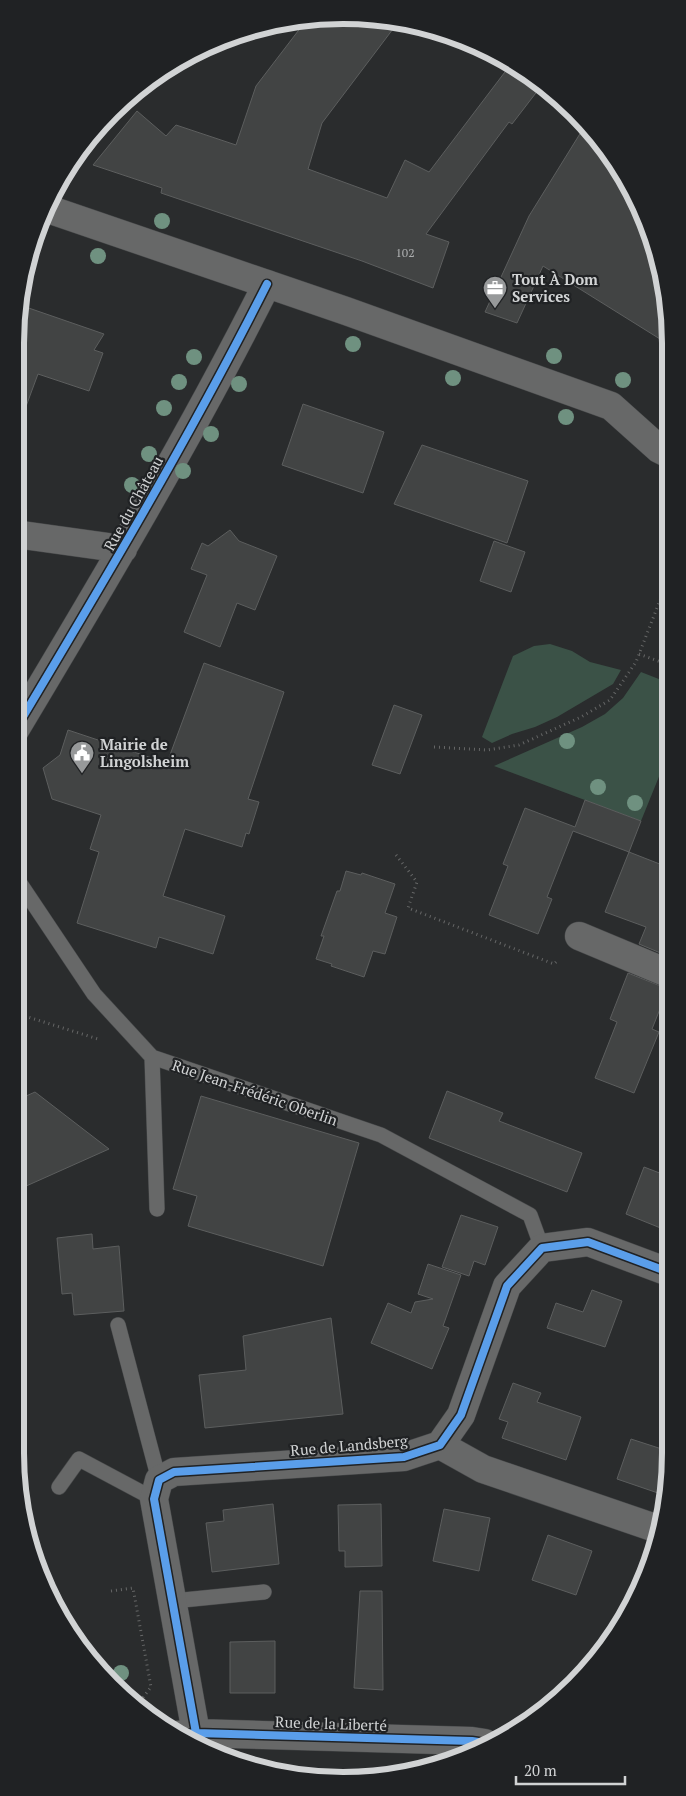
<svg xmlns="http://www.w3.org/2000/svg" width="686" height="1796" viewBox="0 0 686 1796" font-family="'PT Serif',serif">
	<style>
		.green { fill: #3b5247 }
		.building { fill: #424444; stroke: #5c5e5e }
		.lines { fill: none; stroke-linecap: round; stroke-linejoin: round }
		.service-casing { stroke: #454748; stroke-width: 16 }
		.minor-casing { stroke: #454748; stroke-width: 29 }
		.tertiary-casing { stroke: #454748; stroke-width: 29 }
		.secondary-casing { stroke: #454748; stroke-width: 29 }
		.path { stroke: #666767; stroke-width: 3; stroke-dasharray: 1 4; stroke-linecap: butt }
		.service { stroke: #676868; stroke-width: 15 }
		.minor { stroke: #676868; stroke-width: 28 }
		.tertiary { stroke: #676868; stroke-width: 28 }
		.secondary { stroke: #676868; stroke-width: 28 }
		.cycleway-casing { stroke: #202224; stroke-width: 11 }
		.cycleway { stroke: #5a9eea; stroke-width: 8 }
		.tree { fill: #6f9180 }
		.labels { text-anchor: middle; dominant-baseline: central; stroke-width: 4.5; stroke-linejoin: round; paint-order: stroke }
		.number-label { font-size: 12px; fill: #adafb0 }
		.poi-label { font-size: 15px; font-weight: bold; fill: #d1d3d4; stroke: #202224; text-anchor: start }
		.street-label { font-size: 15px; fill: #d1d3d4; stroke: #202224 }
		.rim { fill: none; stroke: #d1d3d4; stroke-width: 6 }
	</style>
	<rect width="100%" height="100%" fill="#2a2c2d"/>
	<path class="green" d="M550,644L572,651L590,662L621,670L613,684L557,717L535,727L512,734L492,743L482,737L513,656L534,646Z
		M641,672L669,683V752L641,821L494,766L582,727L605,714L623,698Z"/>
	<path class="building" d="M365,16L399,21L322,123L308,169L387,198L405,160L429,172L511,64L525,70L542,85L512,124L509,122L426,234L449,242L433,288L362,261L161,193L162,188L93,165L137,111L166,136L176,125L236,145L256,86L308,18Z
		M586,124L637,198L668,300V344L543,266L517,323L485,312L529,216Z
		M20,305L104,334L94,350L103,353L89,391L38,374L18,428H15V343Z
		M303,404L384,432L363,493L282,465Z
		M422,445L528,481L507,543L394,504Z
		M230,530L239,541L277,556L255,610L237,603L220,647L184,632L207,575L191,569L202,543L208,546Z
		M494,541L525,552L511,592L480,581Z
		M204,663L284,692L248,799L259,802L249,834L246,833L242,847L185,829L163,896L225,916L213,954L159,937L156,948L77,923L99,852L90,849L101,815L52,799L43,768L60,755L68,730L167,763Z
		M394,705L422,715L400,774L372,765Z
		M585,800L641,821L629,852L573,831L547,897L552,899L538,934L489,915L508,866L503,864L525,808L575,827Z
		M629,852L670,868V957L639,944L646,927L605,912Z
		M346,871L361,875L362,873L395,884L385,913L397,917L385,954L373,951L364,977L331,966L332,964L316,959L324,936H321L337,891H340Z
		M628,973L668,989L652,1029L659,1032L634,1093L595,1078L617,1022L610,1019Z
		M447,1091L503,1113L499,1121L582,1153L567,1192L429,1138Z
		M35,1092L109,1149L15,1191V1101Z
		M201,1096L359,1143L323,1266L188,1226L197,1196L173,1189Z
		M644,1167L670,1177V1210L663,1229L626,1214Z
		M461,1215L498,1227L485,1265L474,1261L469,1276L442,1267Z
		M92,1234L93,1249L119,1246L124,1311L74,1315L72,1293L62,1294L57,1238Z
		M428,1264L461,1275L443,1326L449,1328L432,1369L371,1343L388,1303L411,1313L415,1302L433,1299L418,1294Z
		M592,1290L622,1301L605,1347L547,1328L556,1303L583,1312Z
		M331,1318L343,1414L205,1428L199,1375L246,1370L243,1336Z
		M513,1383L541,1393L537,1402L581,1417L566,1460L502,1438L508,1422L499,1419Z
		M631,1439L671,1452L658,1493L617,1479Z
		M273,1504L279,1564L212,1572L206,1523L224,1521L223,1510Z
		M381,1504L382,1566L345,1567V1551H339L338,1505Z
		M444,1509L490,1518L479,1571L433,1561Z
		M548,1535L592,1551L576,1595L532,1580Z
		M360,1591H382L383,1690L354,1688Z
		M275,1641V1693H230V1642Z"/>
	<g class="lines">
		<defs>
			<path id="service" d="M15,876L94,994L152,1057L381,1135L530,1215L542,1248
				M152,1057L157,1209
				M118,1325L159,1480
				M59,1487L79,1459L154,1499
				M173,1601L264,1592"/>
			<path id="minor" d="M579,936L670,974
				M440,1445L483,1469L661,1530
				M196,1733L154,1499L159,1480L174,1472L404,1457L440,1445L461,1415L507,1286L542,1248L588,1242L671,1273
				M177,1735L196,1733L472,1741L485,1743"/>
			<path id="tertiary" d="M15,534L123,549
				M15,730C103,583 190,437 267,284"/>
			<path id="secondary" d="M45,208L346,311L611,406L659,449L669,454"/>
		</defs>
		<use href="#service" class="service-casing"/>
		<use href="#minor" class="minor-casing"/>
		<use href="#tertiary" class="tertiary-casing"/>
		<use href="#secondary" class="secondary-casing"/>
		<path class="path" d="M639,654L669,665
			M434,747L487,750L519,745L581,717L610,700L636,662L669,577
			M396,855L417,882L408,908L554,964L557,961
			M15,1013L98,1039
			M111,1591L133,1588L151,1687L138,1704"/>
		<use href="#service" class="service"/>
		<use href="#minor" class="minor"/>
		<use href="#tertiary" class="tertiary"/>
		<use href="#secondary" class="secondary"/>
		<defs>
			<path id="cycleway" d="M15,730C103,583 190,437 267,284
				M196,1733L154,1499L159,1480L174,1472L404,1457L440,1445L461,1415L507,1286L542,1248L588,1242L671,1273
				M177,1735L196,1733L472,1741L485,1743"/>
		</defs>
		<use href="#cycleway" class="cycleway-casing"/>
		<use href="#cycleway" class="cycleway"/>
	</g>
	<g class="tree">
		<circle cx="162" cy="221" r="8"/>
		<circle cx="98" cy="256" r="8"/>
		<circle cx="353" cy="344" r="8"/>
		<circle cx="554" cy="356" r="8"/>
		<circle cx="194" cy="357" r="8"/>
		<circle cx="453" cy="378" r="8"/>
		<circle cx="623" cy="380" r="8"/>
		<circle cx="179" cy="382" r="8"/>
		<circle cx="239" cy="384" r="8"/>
		<circle cx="164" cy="408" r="8"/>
		<circle cx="566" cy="417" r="8"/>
		<circle cx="211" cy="434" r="8"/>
		<circle cx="149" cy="454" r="8"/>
		<circle cx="183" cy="471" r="8"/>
		<circle cx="132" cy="485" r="8"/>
		<circle cx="567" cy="741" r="8"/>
		<circle cx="598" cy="787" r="8"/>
		<circle cx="635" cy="803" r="8"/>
		<circle cx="121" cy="1673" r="8"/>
	</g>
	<defs>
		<symbol id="office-pin" viewBox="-11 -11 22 30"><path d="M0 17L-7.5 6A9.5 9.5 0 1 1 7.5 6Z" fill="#97999a" stroke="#202224"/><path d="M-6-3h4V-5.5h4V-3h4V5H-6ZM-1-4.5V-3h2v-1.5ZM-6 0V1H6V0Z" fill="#fff"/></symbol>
		<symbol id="civic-pin" viewBox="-11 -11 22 30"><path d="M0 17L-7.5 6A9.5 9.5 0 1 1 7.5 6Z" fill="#97999a" stroke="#202224"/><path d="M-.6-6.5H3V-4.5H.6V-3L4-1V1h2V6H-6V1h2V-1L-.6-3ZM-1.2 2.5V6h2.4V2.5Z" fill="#fff"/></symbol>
	</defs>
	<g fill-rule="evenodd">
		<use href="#office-pin" x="481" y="274" width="28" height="38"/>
		<use href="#civic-pin" x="68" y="739" width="28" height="38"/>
	</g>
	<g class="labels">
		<g class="number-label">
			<text x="405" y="252">102</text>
		</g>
		<g class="poi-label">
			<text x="512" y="279">Tout À Dom<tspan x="512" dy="17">Services</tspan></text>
			<text x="100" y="744">Mairie de<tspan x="100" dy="17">Lingolsheim</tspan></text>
		</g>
		<g class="street-label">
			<text transform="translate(133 503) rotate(-61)">Rue du Château</text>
			<text transform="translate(255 1092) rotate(19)">Rue Jean-Frédéric Oberlin</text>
			<text transform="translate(349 1445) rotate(-5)">Rue de Landsberg</text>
			<text transform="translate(331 1723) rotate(2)">Rue de la Liberté</text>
		</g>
	</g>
	<path d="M0 0H686V1796H0ZM343 24H343A319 319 0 0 1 662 343V1453A319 319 0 0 1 343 1772H343A319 319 0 0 1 24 1453V343A319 319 0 0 1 343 24Z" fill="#202224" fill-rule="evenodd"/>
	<path class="rim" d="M343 24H343A319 319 0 0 1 662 343V1453A319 319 0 0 1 343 1772H343A319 319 0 0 1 24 1453V343A319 319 0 0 1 343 24Z"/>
	<path d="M516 1776v8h109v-8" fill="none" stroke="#d1d3d4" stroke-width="2.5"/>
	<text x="524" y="1776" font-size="15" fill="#d1d3d4" stroke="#202224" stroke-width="4" paint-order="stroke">20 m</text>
</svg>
